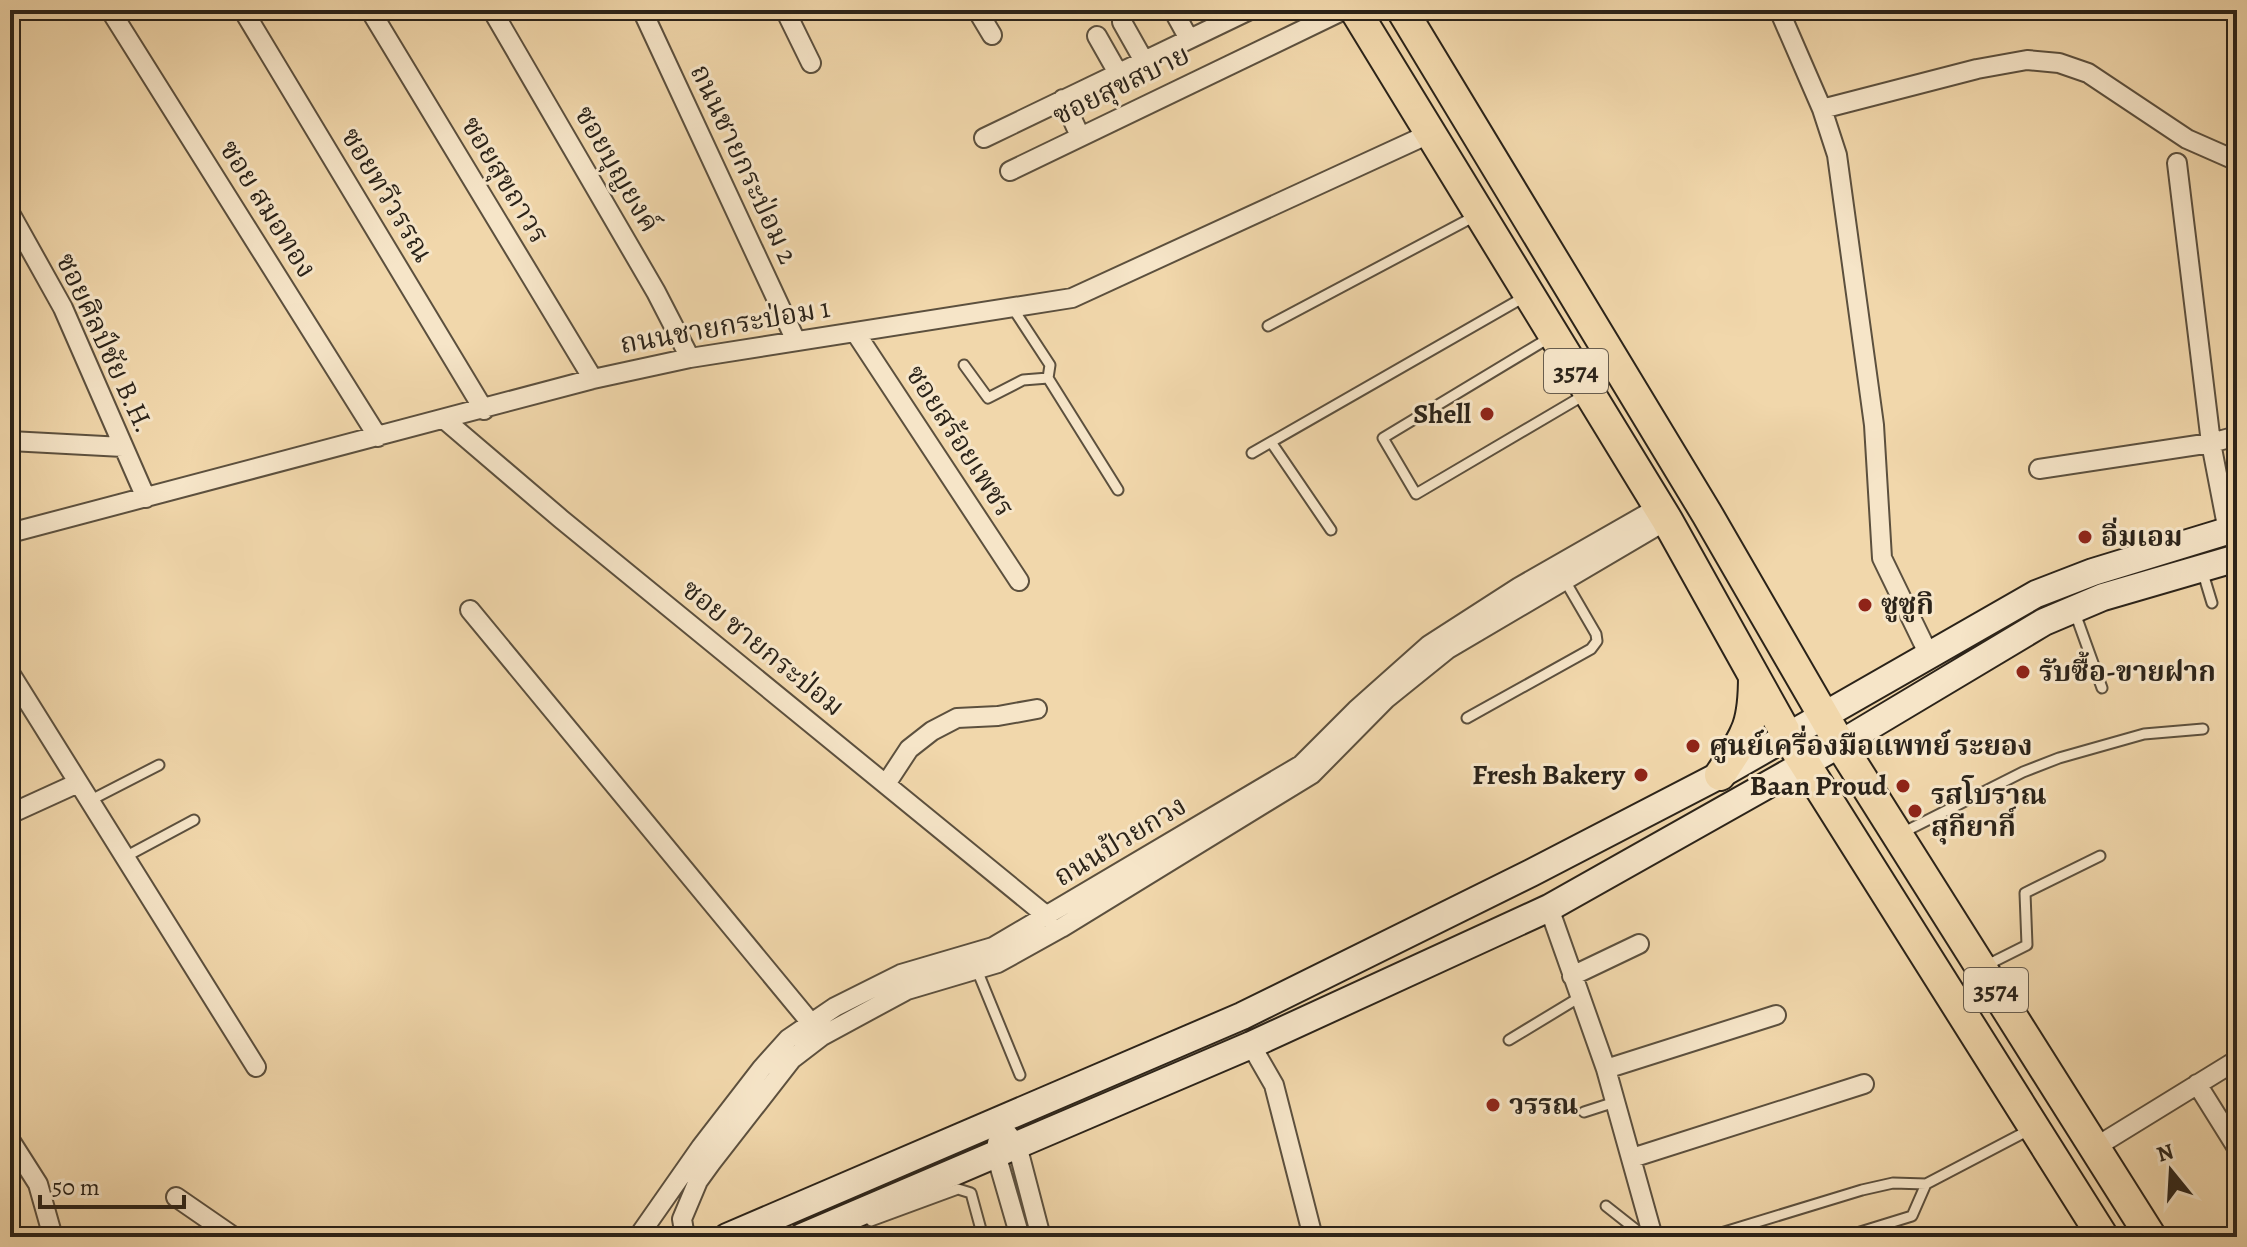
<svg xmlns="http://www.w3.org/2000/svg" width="2247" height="1247" viewBox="0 0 2247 1247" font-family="Alegreya,'Noto Serif Thai',serif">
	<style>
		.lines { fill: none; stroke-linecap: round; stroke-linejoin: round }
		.lane-casing { stroke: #5c503e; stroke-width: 13 }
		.street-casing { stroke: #5c503e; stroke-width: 22 }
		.secondary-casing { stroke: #2b2319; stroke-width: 30 }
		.primary-casing { stroke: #2b2319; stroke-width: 34 }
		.lane { stroke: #f6e5c8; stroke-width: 9 }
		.street { stroke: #f6e5c8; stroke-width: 18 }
		.secondary { stroke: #f6e5c8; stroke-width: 26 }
		.primary { stroke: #f1d7ab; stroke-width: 30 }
		.poi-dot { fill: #8f2418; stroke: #f6e5c8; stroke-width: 3 }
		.labels { text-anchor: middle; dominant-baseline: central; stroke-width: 6; stroke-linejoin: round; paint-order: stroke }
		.shield { fill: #f6e5c8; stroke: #685d4e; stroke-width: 2 }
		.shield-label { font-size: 26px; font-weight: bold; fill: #2b2319 }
		.street-label { font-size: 28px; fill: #2b2319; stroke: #f6e5c8 }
		.poi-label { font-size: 28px; font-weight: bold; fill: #2b2319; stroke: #f6e5c8; text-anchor: start }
	</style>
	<rect width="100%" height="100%" fill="#f1d7ab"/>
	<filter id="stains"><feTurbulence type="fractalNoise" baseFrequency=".0025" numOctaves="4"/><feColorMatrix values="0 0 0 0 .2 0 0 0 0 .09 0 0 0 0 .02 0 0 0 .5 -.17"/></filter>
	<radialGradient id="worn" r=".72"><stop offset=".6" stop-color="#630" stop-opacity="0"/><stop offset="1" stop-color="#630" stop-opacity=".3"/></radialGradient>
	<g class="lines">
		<defs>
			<path id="lane" d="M1012,307L1050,365L1048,378L1118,490
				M1268,326L1477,215
				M1549,338L1383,438L1416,494L1586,394
				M964,365L988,398L1023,380L1048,378
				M1271,442L1331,530
				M1252,453L1526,296
				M2202,570L2212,603
				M2075,613L2102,688
				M1467,718L1591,649L1597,641L1596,634L1564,579
				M89,801L159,765
				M1900,834L2023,772L2059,758L2144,734L2203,729
				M125,857L194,820
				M1985,966L2027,945L2025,893L2100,856
				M977,970L1020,1075
				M1509,1040L1580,997
				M1584,1112L1615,1102
				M1606,1206L1644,1236L1652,1235
				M871,1221L958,1189L971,1193L983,1237
				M1708,1237L1862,1190L1893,1183L1926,1184L2031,1129
				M1844,1237L1912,1216L1926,1184"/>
			<path id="street" d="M110,10L378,437
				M243,10L484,410
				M370,10L593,379
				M492,10L656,292L690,358
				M642,10L796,341
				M785,10L811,63
				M977,10L992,35
				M1173,10L1189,39
				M1779,10L1822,109L1837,155L1874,425L1882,558L1929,655
				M1122,22L1144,61
				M1097,36L1118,73
				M1063,99L1080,136
				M1822,109L1977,69L2027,60L2059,63L2088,73L2187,139L2237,161
				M984,138L1250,10
				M2177,163L2211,443L2228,531
				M1010,171L1344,10
				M10,213L63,308L146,498
				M855,332L1019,581
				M445,420L561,519L1048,917
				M10,441L123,447
				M2039,469L2211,443L2237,436
				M10,533L593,379L690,358L1072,298L1431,133
				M470,610L811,1023
				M10,673L256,1067
				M886,784L909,749L932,731L957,718L998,716L1037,709
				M10,814L78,783
				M1549,908L1606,1069L1653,1237
				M1572,976L1639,944
				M1251,1045L1274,1085L1313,1237
				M1606,1069L1776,1015
				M2197,1084L2237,1148
				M998,1122L1017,1145L1041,1237
				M10,1140L38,1184L53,1237
				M997,1143L996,1154L1020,1237
				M2094,1148L2237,1060
				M1632,1158L1864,1084
				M176,1197L234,1237
				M638,1237L701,1147L762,1068L788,1039L835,1007L901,974L993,947L1301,765L1356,710L1429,645L1519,587L1659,507
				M685,1237L682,1219L698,1181L711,1163L792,1059L822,1036L907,990L998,963L1061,928L1312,774L1386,699L1448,649L1667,520"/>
			<path id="secondary" d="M727,1237L1242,1016L1531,873L1720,775L2036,594L2093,572L2237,528
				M802,1237L1251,1045L1549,908L1840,744L2044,622L2103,597L2237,558"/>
			<path id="primary" d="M1355,10L1667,520L1788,737L2103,1237
				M1402,10L1707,514L1840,744L2151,1237
				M1720,775C1747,734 1754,726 1754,676"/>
		</defs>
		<use href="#lane" class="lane-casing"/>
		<use href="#street" class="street-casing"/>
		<use href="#secondary" class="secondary-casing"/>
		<use href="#primary" class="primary-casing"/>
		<use href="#lane" class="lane"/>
		<use href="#street" class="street"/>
		<use href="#secondary" class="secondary"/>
		<use href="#primary" class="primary"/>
	</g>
	<g class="poi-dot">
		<circle cx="1487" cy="414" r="8"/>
		<circle cx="2085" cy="537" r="8"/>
		<circle cx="1865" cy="605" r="8"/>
		<circle cx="2023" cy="672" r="8"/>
		<circle cx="1693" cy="746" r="8"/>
		<circle cx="1641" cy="775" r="8"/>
		<circle cx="1903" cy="786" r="8"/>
		<circle cx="1915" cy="811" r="8"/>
		<circle cx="1493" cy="1105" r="8"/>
	</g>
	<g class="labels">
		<g class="shield">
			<rect x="1544" y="349" width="64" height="44" rx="6"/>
			<rect x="1964" y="968" width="64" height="44" rx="6"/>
		</g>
		<g class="shield-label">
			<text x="1576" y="371">3574</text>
			<text x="1996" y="990">3574</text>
		</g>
		<g class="street-label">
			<text transform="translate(1121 85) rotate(-26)">ซอยสุขสบาย</text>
			<text transform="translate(744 164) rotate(65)">ถนนชายกระป่อม 2</text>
			<text transform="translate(617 169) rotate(60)">ซอยบุญยงค์</text>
			<text transform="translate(505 180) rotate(59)">ซอยสุขถาวร</text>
			<text transform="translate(387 195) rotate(59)">ซอยทวีวรรณ</text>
			<text transform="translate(268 209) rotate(58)">ซอย สมอทอง</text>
			<text transform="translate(725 326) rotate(-10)">ถนนชายกระป่อม 1</text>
			<text transform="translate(105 343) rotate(65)">ซอยศิลป์ชัย B.H.</text>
			<text transform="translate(960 441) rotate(57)">ซอยสร้อยเพชร</text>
			<text transform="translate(763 648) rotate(39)">ซอย ชายกระป่อม</text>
			<text transform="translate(1120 841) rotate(-31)">ถนนป้วยกวง</text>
		</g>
		<g class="poi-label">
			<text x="1471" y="414" text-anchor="end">Shell</text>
			<text x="2101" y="537">อิ่มเอม</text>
			<text x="1881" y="605">ซูซูกิ</text>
			<text x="2039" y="672">รับซื้อ-ขายฝาก</text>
			<text x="1709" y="746">ศูนย์เครื่องมือแพทย์ ระยอง</text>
			<text x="1625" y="775" text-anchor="end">Fresh Bakery</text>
			<text x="1887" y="786" text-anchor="end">Baan Proud</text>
			<text x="1931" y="795">รสโบราณ<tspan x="1931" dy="32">สุกียากี์</tspan></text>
			<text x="1509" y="1105">วรรณ</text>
		</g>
	</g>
	<rect width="2247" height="1247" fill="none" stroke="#f1d7ab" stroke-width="40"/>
	<rect x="12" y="12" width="2223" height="1223" fill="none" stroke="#2b2319" stroke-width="4"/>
	<rect x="20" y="20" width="2207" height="1207" fill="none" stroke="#2b2319" stroke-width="2"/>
	<g transform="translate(2171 1171) rotate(342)" stroke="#f6e5c8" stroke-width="6" paint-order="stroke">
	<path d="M0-6L14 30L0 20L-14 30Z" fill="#2b2319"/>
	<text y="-12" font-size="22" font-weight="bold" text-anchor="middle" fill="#2b2319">N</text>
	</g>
	<path d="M40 1195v12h144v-12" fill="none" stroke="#2b2319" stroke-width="4"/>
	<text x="52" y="1195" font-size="24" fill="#2b2319" stroke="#f6e5c8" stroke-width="6" paint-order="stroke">50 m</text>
	<rect width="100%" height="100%" filter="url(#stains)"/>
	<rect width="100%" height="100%" fill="url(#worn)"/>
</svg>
